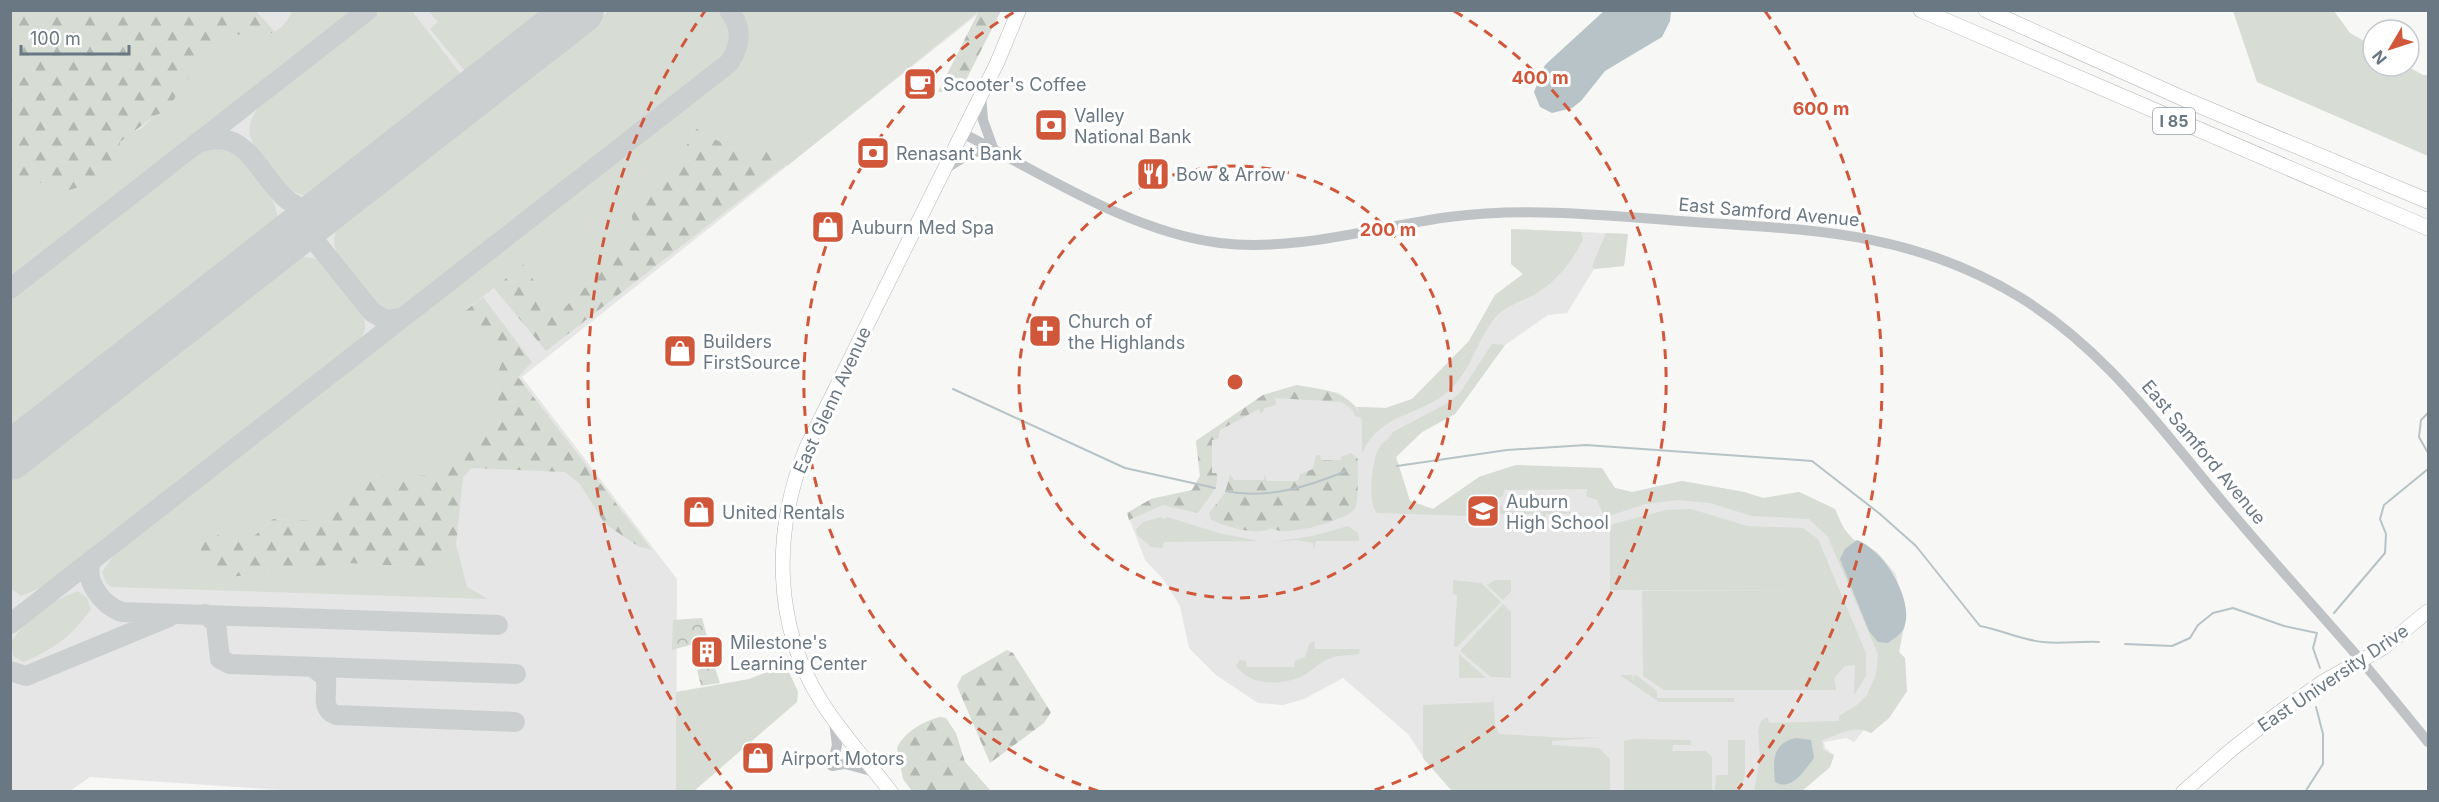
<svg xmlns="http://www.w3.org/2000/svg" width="2439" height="802" viewBox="0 0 2439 802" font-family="Inter,sans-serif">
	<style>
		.built { fill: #e5e6e5 }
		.grass { fill: #d7dcd4 }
		.forest { fill: url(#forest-firs) }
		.park { fill: url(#park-crowns) }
		.water { fill: #b7c3c6 }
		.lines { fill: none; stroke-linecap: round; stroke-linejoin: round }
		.stream { stroke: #b7c3c6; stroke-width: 2 }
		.taxiway { stroke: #cccfd0; stroke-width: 20 }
		.runway { stroke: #cccfd0; stroke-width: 48 }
		.major-casing { stroke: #b2b7ba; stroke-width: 15 }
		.highway-casing { stroke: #b2b6b9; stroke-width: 16 }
		.minor { stroke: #bfc3c6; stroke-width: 10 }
		.major { stroke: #fff; stroke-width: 14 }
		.highway { stroke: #fff; stroke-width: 15 }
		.ring { fill: none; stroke: #d1573b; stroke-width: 3; stroke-dasharray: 10 8 }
		.labels { text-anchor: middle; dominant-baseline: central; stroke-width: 6; stroke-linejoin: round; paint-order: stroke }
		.shield { fill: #fff; stroke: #96a0a8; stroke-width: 1.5 }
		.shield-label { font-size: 16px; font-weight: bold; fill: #697883 }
		.poi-label { font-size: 18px; fill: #697883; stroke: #fff; text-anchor: start }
		.street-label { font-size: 18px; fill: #697883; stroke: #fff }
		.centre { fill: #d1573b; stroke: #fff; stroke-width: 3 }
		.ring-label { font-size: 18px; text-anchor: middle; font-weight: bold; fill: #d1573b; stroke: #fff; stroke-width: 6; stroke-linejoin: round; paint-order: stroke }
	</style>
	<defs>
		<pattern id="forest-firs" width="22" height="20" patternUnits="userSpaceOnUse" patternTransform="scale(1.5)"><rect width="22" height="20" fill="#d7dcd4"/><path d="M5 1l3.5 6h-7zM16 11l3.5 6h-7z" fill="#b2b7b1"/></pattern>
		<pattern id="park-crowns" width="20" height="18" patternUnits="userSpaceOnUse" patternTransform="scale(1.5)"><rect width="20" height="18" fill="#d7dcd4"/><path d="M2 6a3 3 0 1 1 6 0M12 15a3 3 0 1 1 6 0" fill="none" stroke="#b2b7b1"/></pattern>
	</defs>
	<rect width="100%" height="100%" fill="#f7f7f5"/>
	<path class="built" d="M179,10L982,11L522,377L677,579L676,791L311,792L90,777L70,791L11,792V12Z
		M1511,229L1628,234L1624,266L1594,269L1567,313L1548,315L1505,345L1455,414L1422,432L1396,457L1410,501L1433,509L1479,477L1516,465L1632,492L1682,481L1744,492L1763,498L1799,492L1835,509L1841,525L1853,539L1877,552L1896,574L1905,624L1899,652L1905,658L1907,691L1889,718L1871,733L1864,730L1854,742L1846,738L1824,742L1825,748L1834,755L1830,767L1802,791H1452L1426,761L1408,734L1343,678L1304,699L1283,705L1258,703L1216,675L1189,648L1180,606L1163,579L1145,560L1127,513L1151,499L1191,491L1200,476L1196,441L1263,395L1297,385L1339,393L1357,407L1386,408L1412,399L1469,341L1495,295L1523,274L1511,264Z"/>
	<path class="grass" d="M382,10L412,11L466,81L325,191C318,194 311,196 303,195C285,192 255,155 251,138C247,127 252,117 258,108Z
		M292,11H355L11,280V195L50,179L69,190L87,185L117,162L120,143L130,133L141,129L154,116L166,111L200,61L232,33C258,39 281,38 292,11Z
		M429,11H556L470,77L430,29L438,22Z
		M609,11H721C735,28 735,44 722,61L409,306C399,309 388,311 377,306C368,300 361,289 355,281C339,260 325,244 342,219Z
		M736,11H979L787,166L788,155L729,147L695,128C677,167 669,183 629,202L636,238L555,317L524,265L465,310L503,359L499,370L497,433L474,434C466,443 457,460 446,467C420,483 390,474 362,475L346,505L319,521L273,519C242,546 251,547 211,532L222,578L347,563L423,567L456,544L467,587L488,599L112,587L106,583L102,572L117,551L164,511L732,68C747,51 749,29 736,11Z
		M2233,11H2334L2350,33L2373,46V66H2407L2423,75H2428V156L2257,82Z
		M210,148C218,148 225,147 233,151C247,159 278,199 277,216C276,224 271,230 267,237L11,436V300L198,153Z
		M1511,229L1581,232L1583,239C1574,259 1559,279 1538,292C1525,301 1505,305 1495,318C1475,342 1471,374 1445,394C1415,417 1381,413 1362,453V421L1357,407L1386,408L1412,399L1469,341L1495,295L1523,274L1511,264Z
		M1606,233L1628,234L1624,266L1594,269L1592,266Z
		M299,257C309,257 318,258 326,264C339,273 365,309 365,326C365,334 360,340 356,347L93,553L45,586L21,596L11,588V477L289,261Z
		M1492,344L1505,345L1455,414L1422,432L1396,457L1410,501L1433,509L1479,477L1516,465L1602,468L1615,488L1632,492L1682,481L1744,492L1763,498L1799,492L1835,509C1840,520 1844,532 1854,540C1861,546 1871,548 1878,554C1905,579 1906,618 1899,652L1905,658L1907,691L1889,718L1871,733C1853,724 1840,735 1822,740L1823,750L1834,755L1830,767L1802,791H1754L1760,758L1758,731L1761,721L1767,717L1769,723L1839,721V716L1857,705L1867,695L1876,674L1878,654L1828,537L1809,519L1752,516L1710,503L1678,500L1645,504L1609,516L1603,514L1597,500L1586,496L1587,489L1504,490L1503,496L1493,499L1472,516L1377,513C1367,502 1372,460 1379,448C1384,440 1390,439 1393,432L1446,404L1460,393Z
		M1502,505L1504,511L1543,512L1545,505L1547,511L1584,513L1546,514L1545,520L1542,514H1495V519H1490L1489,515Z
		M1691,509L1747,526L1803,528L1818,539L1866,653V676L1854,695L1855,665L1845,666L1834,678L1836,690H1664L1643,676L1642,591H1810L1610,590V525L1666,510Z
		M1161,517L1165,519L1167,517L1222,534L1259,541L1164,542L1162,548L1151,547L1137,535L1136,529L1143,522Z
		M1348,526L1358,533L1359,541H1316L1314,549L1313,543L1296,540L1273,542L1313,536Z
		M1453,580L1481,583L1501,602L1457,647H1454L1457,595L1453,594Z
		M1495,580H1511V592L1503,600L1487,585Z
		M78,591L87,598L91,609C72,636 53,650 23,662L13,656L11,642C29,616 49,602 78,591Z
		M1503,604L1511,612V678L1491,677L1460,651Z
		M1314,641L1315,649H1360L1359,654C1350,656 1338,654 1328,659C1320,662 1315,668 1309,672C1288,686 1252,688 1236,666L1240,660L1246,661L1247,667H1294L1295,661L1305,657L1309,644Z
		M1459,654L1486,678H1459Z
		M786,665L798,692L797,702L694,791H676V692L749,679Z
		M1620,675H1632L1634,681V676L1636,675L1657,691V698H1734V702H1659Z
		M1493,697L1495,724L1499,734L1569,738L1603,737L1552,741V745L1599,748L1610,759V791H1452L1423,758V705L1492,702Z
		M1632,739L1690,740L1691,745H1673L1672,751H1706L1712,757V790H1715L1716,775H1728V740H1745V774L1741,791H1624V741Z"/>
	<path class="forest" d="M11,10L256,11L275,32L254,38L232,33L200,61L166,111L154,116L120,142L117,162L87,185L69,190L50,179L11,195Z
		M979,11H1001L960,92H938Z
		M695,128L729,147L788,155L787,164L546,351L494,288L524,264L555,317L636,238L629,202C669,183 677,167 695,128Z
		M483,297L532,362L518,377L652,550L638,546L605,524L580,484L565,472L472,468L463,477L456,544L423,567L347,563L222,578C202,563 192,553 211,532C251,547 242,546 273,519L319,521L346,505L362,475C390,474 420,483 446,467C457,460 466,443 474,434L497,433L499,370L503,359L465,311Z
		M1297,385C1322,390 1351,390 1361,418L1355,416L1353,410L1342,402L1275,398L1276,405L1265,408L1261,414L1259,409L1220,430L1218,439L1212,440V473H1217C1219,490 1206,500 1198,513L1163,505L1129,520L1127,513L1151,499L1192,490L1200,476L1196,441L1263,395Z
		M1351,453L1358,459C1357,469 1360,503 1354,510C1345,520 1285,538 1272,528C1257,537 1226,526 1211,520L1209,513L1225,493L1230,474L1234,480H1264V474L1267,481H1298L1300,474L1313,469L1316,455H1320L1321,460H1341V457Z
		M1007,650L1013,653L1051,712L1044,723L990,763L957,686L962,676Z
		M940,717L946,718L956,733L965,762L991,791H912L903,779L897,748C904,732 924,721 940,717Z"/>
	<path class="park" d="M702,618L708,640L672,650L673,620Z
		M714,665L720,683L701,686L697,670Z"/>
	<path class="water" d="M1605,10L1671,11L1670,21L1662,37L1605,71L1581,101L1572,108L1552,113L1540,107L1534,92L1545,65Z
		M1857,540C1883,549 1917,602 1903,630C1900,635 1893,639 1888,643L1878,642L1869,631L1840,559L1845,549Z
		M1796,738L1811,740L1814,758C1805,770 1791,792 1775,782C1773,761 1772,743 1796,738Z"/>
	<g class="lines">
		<path class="stream" d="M953,389L1125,468L1215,488
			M2428,413L2421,420L2419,437L2428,453
			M1397,466L1507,450L1586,445L1812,461L1880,514L1916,546L1980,626C2002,630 2021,640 2043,642C2061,644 2081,641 2099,642
			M1226,491C1266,500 1310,486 1346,471
			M2334,613L2385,553L2386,534L2380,519L2384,505L2428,469
			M2125,644L2172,646L2190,638L2198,625L2213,613L2233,608L2284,626L2317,633L2313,648L2320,668
			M2305,792L2323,764V734L2316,707"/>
		<path class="taxiway" d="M201,142C264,121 262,219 325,210
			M282,243L304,238L315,241L372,312L386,320L401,318
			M10,289L368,10
			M92,560C82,580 103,606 122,612L498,625
			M205,614L216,623L220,659L230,664L516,674
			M10,624L729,63C741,45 743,28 729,10
			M312,667L325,676C330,690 318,708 336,715L515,722
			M10,671L26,676L169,617"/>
		<path class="runway" d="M10,456L580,10"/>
		<defs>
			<path id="major" d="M891,792C868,762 841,733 821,701C772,623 773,529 807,446L997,63L1019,10
				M2183,792L2231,750L2277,714L2324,681L2383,648L2428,611"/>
			<path id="highway" d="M1921,10L2428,228
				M1986,10L2191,102L2428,201"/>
		</defs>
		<use href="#major" class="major-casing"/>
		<use href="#highway" class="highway-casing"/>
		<path class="minor" d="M981,93L983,120L993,148
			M962,133C1042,173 1130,232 1220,243C1296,252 1375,227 1449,217C1526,207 1604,215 1680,221C1805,230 1906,229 2018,296C2099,345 2152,417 2211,488C2256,543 2305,596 2352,650C2378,680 2403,711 2428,742
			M945,169L969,154L993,148
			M834,722L837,745L832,766L845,764L875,772"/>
		<use href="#major" class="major"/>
		<use href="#highway" class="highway"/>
	</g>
	<g class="ring">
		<circle cx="1235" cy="382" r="216"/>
		<path d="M1098 791A431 431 0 0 1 1016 11M1454 11A431 431 0 0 1 1372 791"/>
		<path d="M732 789A647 647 0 0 1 705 11M1765 11A647 647 0 0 1 1738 789"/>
	</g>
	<defs>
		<symbol id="cafe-square" viewBox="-11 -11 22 22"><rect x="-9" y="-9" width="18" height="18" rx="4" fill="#d1573b" stroke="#fff"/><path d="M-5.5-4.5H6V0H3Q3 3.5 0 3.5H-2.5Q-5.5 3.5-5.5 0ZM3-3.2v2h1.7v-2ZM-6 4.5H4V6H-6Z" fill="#fff"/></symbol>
		<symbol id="bank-square" viewBox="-11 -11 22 22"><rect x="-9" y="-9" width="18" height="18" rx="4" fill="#d1573b" stroke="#fff"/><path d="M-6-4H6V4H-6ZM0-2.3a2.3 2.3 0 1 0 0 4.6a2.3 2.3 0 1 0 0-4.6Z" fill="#fff"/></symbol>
		<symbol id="restaurant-square" viewBox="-11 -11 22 22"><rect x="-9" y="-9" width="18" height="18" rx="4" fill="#d1573b" stroke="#fff"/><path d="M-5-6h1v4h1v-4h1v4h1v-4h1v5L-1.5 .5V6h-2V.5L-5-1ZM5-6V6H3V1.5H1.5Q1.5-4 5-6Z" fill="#fff"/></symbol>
		<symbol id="shop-square" viewBox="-11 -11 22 22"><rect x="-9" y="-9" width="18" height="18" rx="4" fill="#d1573b" stroke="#fff"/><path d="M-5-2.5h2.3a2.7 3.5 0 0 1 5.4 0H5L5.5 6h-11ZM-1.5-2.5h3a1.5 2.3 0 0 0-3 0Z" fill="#fff"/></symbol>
		<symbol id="church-square" viewBox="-11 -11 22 22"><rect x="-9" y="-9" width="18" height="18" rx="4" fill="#d1573b" stroke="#fff"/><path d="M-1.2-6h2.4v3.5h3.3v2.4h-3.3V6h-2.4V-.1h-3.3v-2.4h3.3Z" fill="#fff"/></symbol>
		<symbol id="school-square" viewBox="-11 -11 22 22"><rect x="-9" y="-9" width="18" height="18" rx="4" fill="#d1573b" stroke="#fff"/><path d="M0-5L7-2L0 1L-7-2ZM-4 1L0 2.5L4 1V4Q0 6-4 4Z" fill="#fff"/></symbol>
		<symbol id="building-square" viewBox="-11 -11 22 22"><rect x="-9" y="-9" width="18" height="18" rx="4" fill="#d1573b" stroke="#fff"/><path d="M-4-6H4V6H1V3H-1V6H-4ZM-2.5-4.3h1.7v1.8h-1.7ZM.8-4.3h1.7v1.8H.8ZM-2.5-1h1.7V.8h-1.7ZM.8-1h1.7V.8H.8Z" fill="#fff"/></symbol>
	</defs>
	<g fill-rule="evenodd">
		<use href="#cafe-square" x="901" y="65" width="38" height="38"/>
		<use href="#bank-square" x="1032" y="106" width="38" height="38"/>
		<use href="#bank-square" x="854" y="134" width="38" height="38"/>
		<use href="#restaurant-square" x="1134" y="155" width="38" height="38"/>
		<use href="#shop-square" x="809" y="208" width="38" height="38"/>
		<use href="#church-square" x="1026" y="312" width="38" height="38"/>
		<use href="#shop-square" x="661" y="332" width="38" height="38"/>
		<use href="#school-square" x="1464" y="492" width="38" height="38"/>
		<use href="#shop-square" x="680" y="493" width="38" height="38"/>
		<use href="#building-square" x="688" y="633" width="38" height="38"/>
		<use href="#shop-square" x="739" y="739" width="38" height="38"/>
	</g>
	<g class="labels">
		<rect class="shield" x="2153" y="108" width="42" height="26" rx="4.5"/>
		<g class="shield-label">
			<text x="2174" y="121">I 85</text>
		</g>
		<g class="poi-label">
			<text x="943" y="84">Scooter's Coffee</text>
			<text x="1074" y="115">Valley<tspan x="1074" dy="21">National Bank</tspan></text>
			<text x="896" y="153">Renasant Bank</text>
			<text x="1176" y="174">Bow &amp; Arrow</text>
			<text x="851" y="227">Auburn Med Spa</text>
			<text x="1068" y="321">Church of<tspan x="1068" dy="21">the Highlands</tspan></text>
			<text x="703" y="341">Builders<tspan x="703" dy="21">FirstSource</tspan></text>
			<text x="1506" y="501">Auburn<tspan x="1506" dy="21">High School</tspan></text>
			<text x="722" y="512">United Rentals</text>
			<text x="730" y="642">Milestone's<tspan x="730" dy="21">Learning Center</tspan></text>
			<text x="781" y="758">Airport Motors</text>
		</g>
		<g class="street-label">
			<text transform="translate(1769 212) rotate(5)">East Samford Avenue</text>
			<text transform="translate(832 400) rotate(-65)">East Glenn Avenue</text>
			<text transform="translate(2204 452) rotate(50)">East Samford Avenue</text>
			<text transform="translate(2333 678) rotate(-34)">East University Drive</text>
		</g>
	</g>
	<circle cx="1235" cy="382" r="9" class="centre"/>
	<g class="ring-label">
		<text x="1540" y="84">400 m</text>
		<text x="1821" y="115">600 m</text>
		<text x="1388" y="236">200 m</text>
	</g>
	<rect width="2439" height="802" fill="none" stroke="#697883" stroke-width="24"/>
	<g transform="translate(2391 48) rotate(231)"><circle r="28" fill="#ffffff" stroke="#c3c9cd" stroke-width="1.5"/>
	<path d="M0-4.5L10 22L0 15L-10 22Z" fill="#d1573b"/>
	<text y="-9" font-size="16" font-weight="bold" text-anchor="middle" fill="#697883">N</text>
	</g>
	<path d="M21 45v9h108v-9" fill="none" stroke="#697883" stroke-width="3"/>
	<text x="30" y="45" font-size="18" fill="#697883" stroke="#ffffff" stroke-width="4.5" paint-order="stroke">100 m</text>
</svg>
